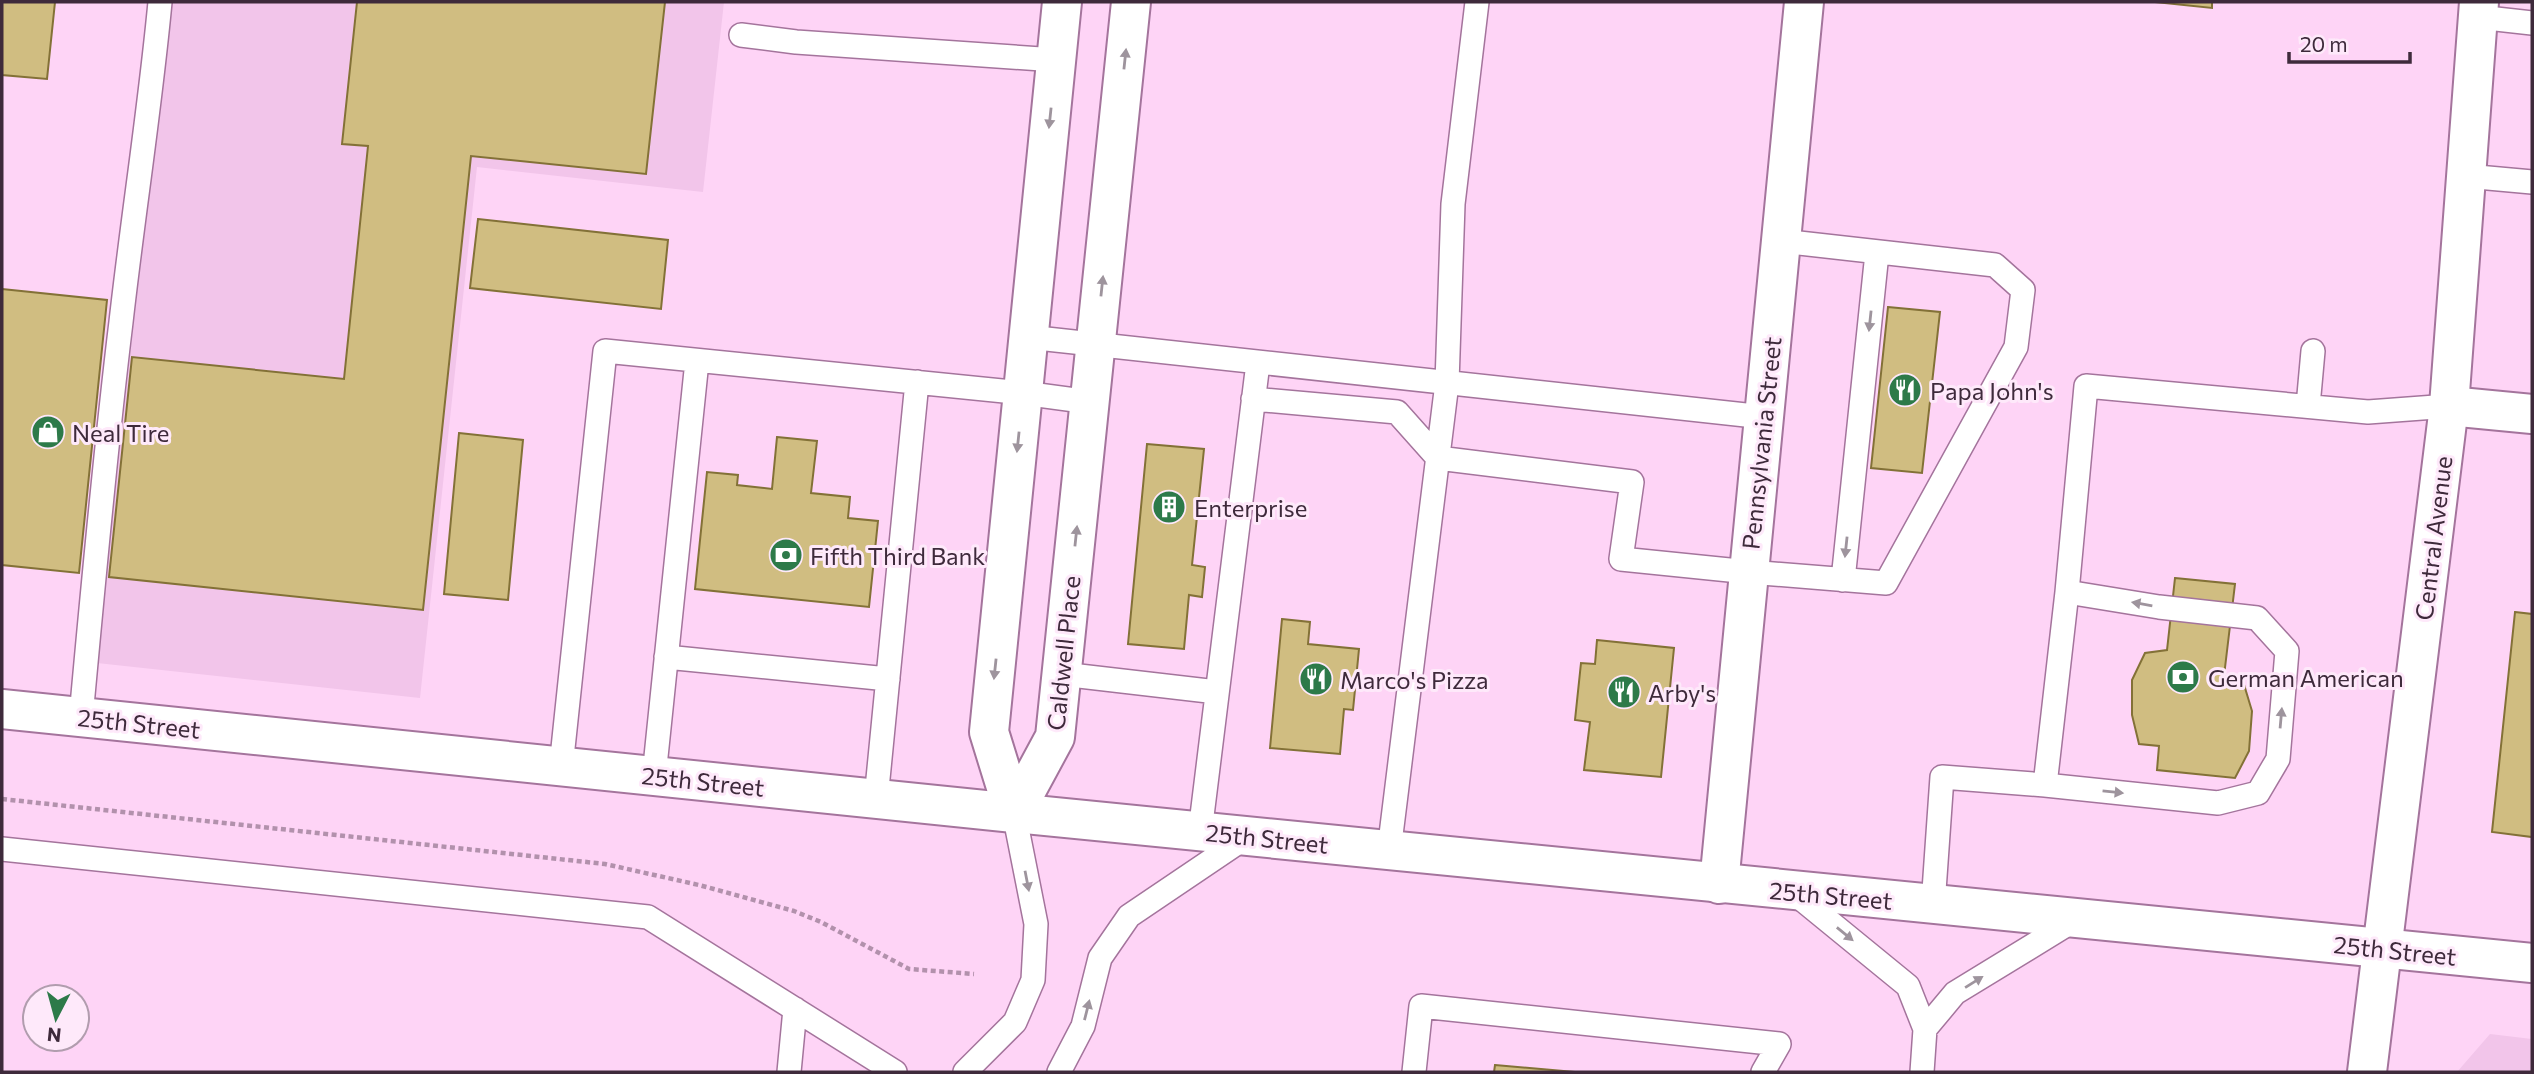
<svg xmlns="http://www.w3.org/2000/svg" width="2534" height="1074" viewBox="0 0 2534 1074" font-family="Commissioner,sans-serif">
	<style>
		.built { fill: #f2c5ea }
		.building { fill: #d0bd81; stroke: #837137; stroke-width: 2 }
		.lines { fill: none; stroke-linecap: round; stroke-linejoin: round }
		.service-casing { stroke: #a4749c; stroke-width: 26 }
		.minor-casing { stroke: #a4749c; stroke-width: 42 }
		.secondary-casing { stroke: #a4749c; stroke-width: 42 }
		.primary-casing { stroke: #a4749c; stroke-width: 42 }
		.path { stroke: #b291ac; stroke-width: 4.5; stroke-dasharray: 5 3.5; stroke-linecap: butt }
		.service { stroke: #fff; stroke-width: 23 }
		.minor { stroke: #fff; stroke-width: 38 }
		.secondary { stroke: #fff; stroke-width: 38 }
		.primary { stroke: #fff; stroke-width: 38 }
		.oneway { fill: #9e949d }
		.labels { text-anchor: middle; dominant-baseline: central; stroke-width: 6; stroke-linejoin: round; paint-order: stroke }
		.poi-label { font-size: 24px; fill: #3e2a3b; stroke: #fee9fa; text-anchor: start }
		.street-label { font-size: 24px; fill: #3e2a3b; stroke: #fee9fa }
	</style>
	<rect width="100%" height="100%" fill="#fed4f6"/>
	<path class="built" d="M168,2H724L703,192L477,167L420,698L97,663Z
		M2490,1034L2532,1039V1072H2457Z"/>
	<path class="building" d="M2,2H55L47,79L2,75Z
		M357,2H665L646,174L471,156L423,610L109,577L132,357L344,379L368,146L342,144Z
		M2155,2H2212V8Z
		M478,219L668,240L661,309L470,288Z
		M2,289L107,300L79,573L2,565Z
		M1888,307L1940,312L1922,473L1871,468Z
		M459,433L523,440L508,600L444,594Z
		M777,437L817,441L811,493L850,497L848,518L878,521L869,607L695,589L707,472L738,475L737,485L772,489Z
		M1147,444L1204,449L1192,565L1205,567L1202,597L1189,595L1184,649L1128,644Z
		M2175,578L2235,584L2224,676L2242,678L2252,711L2249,751L2235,778L2157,770L2159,746L2139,744L2132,715V680L2145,653L2167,650Z
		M2515,612L2532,614V837L2492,832Z
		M1282,619L1310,622L1308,644L1359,649L1353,710L1344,709L1340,754L1270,748Z
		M1597,640L1674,648L1661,777L1584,770L1590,722L1575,720L1581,663L1595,664Z
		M1495,1065L1575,1072H1494Z"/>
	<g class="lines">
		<defs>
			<path id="service" d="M2478,17L2532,23
				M741,35L796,42L1056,60
				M2466,176L2532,182
				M1028,337L1764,417
				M1253,399L1397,412L1438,458L1632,482L1621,559L1749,572L1886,583L2016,347L2023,290L1995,265L1781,241
				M2308,406L2313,351
				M1843,580L1877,253
				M666,657L888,679
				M1062,674L1217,692
				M81,717C93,585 105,453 121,322C133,215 150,109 160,2
				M561,767L605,351L1023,393L1090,402
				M654,776L697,361
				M2045,785L2218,803L2258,793L2278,759L2287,651L2257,618L2159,607L2067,592
				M876,799L917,382
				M1200,832L1258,363
				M2,849L648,917L895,1072
				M1389,851L1447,383L1453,204L1477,2
				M1793,892L1908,986L1925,1029L1922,1072
				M1933,905L1942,777L2045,785L2067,592L2086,386L2368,412L2449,406
				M1925,1029L1955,993L2076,919
				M789,1072L795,1009
				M965,1072L1015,1022L1033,980L1036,924L1014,813
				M1059,1072L1083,1026L1100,958L1129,916L1246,837
				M1414,1072L1421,1006L1779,1044L1763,1072"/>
			<path id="minor" d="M2449,406L2532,414
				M1014,813L1055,737L1131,2
				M1014,813L989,732L1062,2
				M1719,884L1804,2"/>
			<path id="secondary" d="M2,709L1014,813L2532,963"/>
			<path id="primary" d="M2367,1072L2449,406L2479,2"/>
		</defs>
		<use href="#service" class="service-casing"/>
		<use href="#minor" class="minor-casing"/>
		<use href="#secondary" class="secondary-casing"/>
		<use href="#primary" class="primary-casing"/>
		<path class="path" d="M2,799L605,864L699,885L794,911L821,922L909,969L974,974"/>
		<use href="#service" class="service"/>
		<use href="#minor" class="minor"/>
		<use href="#secondary" class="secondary"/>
		<use href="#primary" class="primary"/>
	</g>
	<defs><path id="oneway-solid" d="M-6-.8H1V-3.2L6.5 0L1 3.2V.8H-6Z" transform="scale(1.75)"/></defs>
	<g class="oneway">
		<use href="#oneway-solid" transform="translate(1125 59) rotate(-84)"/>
		<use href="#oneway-solid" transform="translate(1050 118) rotate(96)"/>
		<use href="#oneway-solid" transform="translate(1102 286) rotate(-84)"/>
		<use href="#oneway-solid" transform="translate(1870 321) rotate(96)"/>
		<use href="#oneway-solid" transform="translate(1018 442) rotate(96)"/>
		<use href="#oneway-solid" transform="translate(1076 536) rotate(-84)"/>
		<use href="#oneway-solid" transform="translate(1846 547) rotate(96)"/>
		<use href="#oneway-solid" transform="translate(2142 604) rotate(-170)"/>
		<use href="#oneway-solid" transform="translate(995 669) rotate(96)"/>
		<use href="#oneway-solid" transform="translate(2281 718) rotate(-85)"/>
		<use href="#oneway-solid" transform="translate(2113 792) rotate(6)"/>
		<use href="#oneway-solid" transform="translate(1027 881) rotate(79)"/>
		<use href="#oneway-solid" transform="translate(1845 934) rotate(39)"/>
		<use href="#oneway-solid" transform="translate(1974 982) rotate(-32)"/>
		<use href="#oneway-solid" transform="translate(1087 1010) rotate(-76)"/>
	</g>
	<defs>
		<symbol id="restaurant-disc" viewBox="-11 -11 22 22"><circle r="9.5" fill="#2d7a49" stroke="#fee9fa"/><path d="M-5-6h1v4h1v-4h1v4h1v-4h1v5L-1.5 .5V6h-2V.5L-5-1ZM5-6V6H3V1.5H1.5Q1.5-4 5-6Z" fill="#fff"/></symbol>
		<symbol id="shop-disc" viewBox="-11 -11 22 22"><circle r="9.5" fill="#2d7a49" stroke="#fee9fa"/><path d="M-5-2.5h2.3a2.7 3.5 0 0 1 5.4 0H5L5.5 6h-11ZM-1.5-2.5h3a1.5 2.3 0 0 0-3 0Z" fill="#fff"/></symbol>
		<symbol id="building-disc" viewBox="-11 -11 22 22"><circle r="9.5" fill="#2d7a49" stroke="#fee9fa"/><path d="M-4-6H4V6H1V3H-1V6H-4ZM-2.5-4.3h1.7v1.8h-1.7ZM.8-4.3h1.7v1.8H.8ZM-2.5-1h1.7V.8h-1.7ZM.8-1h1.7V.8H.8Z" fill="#fff"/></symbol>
		<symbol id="bank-disc" viewBox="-11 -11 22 22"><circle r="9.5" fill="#2d7a49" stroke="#fee9fa"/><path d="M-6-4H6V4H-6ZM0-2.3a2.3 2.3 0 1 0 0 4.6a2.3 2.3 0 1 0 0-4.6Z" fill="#fff"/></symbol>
	</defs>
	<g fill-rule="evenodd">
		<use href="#restaurant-disc" x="1886" y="371" width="38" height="38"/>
		<use href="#shop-disc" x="29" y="413" width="38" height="38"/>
		<use href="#building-disc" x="1150" y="488" width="38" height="38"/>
		<use href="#bank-disc" x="767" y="536" width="38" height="38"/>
		<use href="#bank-disc" x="2164" y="658" width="38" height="38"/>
		<use href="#restaurant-disc" x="1297" y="660" width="38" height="38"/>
		<use href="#restaurant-disc" x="1605" y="673" width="38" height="38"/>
	</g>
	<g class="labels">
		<g class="poi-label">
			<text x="1930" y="390">Papa John's</text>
			<text x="72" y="432">Neal Tire</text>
			<text x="1194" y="507">Enterprise</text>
			<text x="810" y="555">Fifth Third Bank</text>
			<text x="2208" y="677">German American</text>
			<text x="1340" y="679">Marco's Pizza</text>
			<text x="1648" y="692">Arby's</text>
		</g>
		<g class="street-label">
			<text transform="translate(1761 443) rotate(-84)">Pennsylvania Street</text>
			<text transform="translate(2433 538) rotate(-83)">Central Avenue</text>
			<text transform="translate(1063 653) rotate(-84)">Caldwell Place</text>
			<text transform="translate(139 723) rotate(6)">25th Street</text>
			<text transform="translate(703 781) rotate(6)">25th Street</text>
			<text transform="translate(1267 838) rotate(6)">25th Street</text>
			<text transform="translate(1831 895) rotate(5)">25th Street</text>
			<text transform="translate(2395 950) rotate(6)">25th Street</text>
		</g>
	</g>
	<rect width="2534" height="1074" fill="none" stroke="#3e2a3b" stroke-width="7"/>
	<g transform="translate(56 1018) rotate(186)"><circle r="33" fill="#fee9fa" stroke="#b19dae" stroke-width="2"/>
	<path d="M0-5L12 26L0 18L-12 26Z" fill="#2d7a49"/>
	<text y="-10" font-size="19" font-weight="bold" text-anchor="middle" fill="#3e2a3b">N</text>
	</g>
	<path d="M2289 52v10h121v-10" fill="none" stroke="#3e2a3b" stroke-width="3.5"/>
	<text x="2300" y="52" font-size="21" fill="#3e2a3b" stroke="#fee9fa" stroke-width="5" paint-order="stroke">20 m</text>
</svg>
